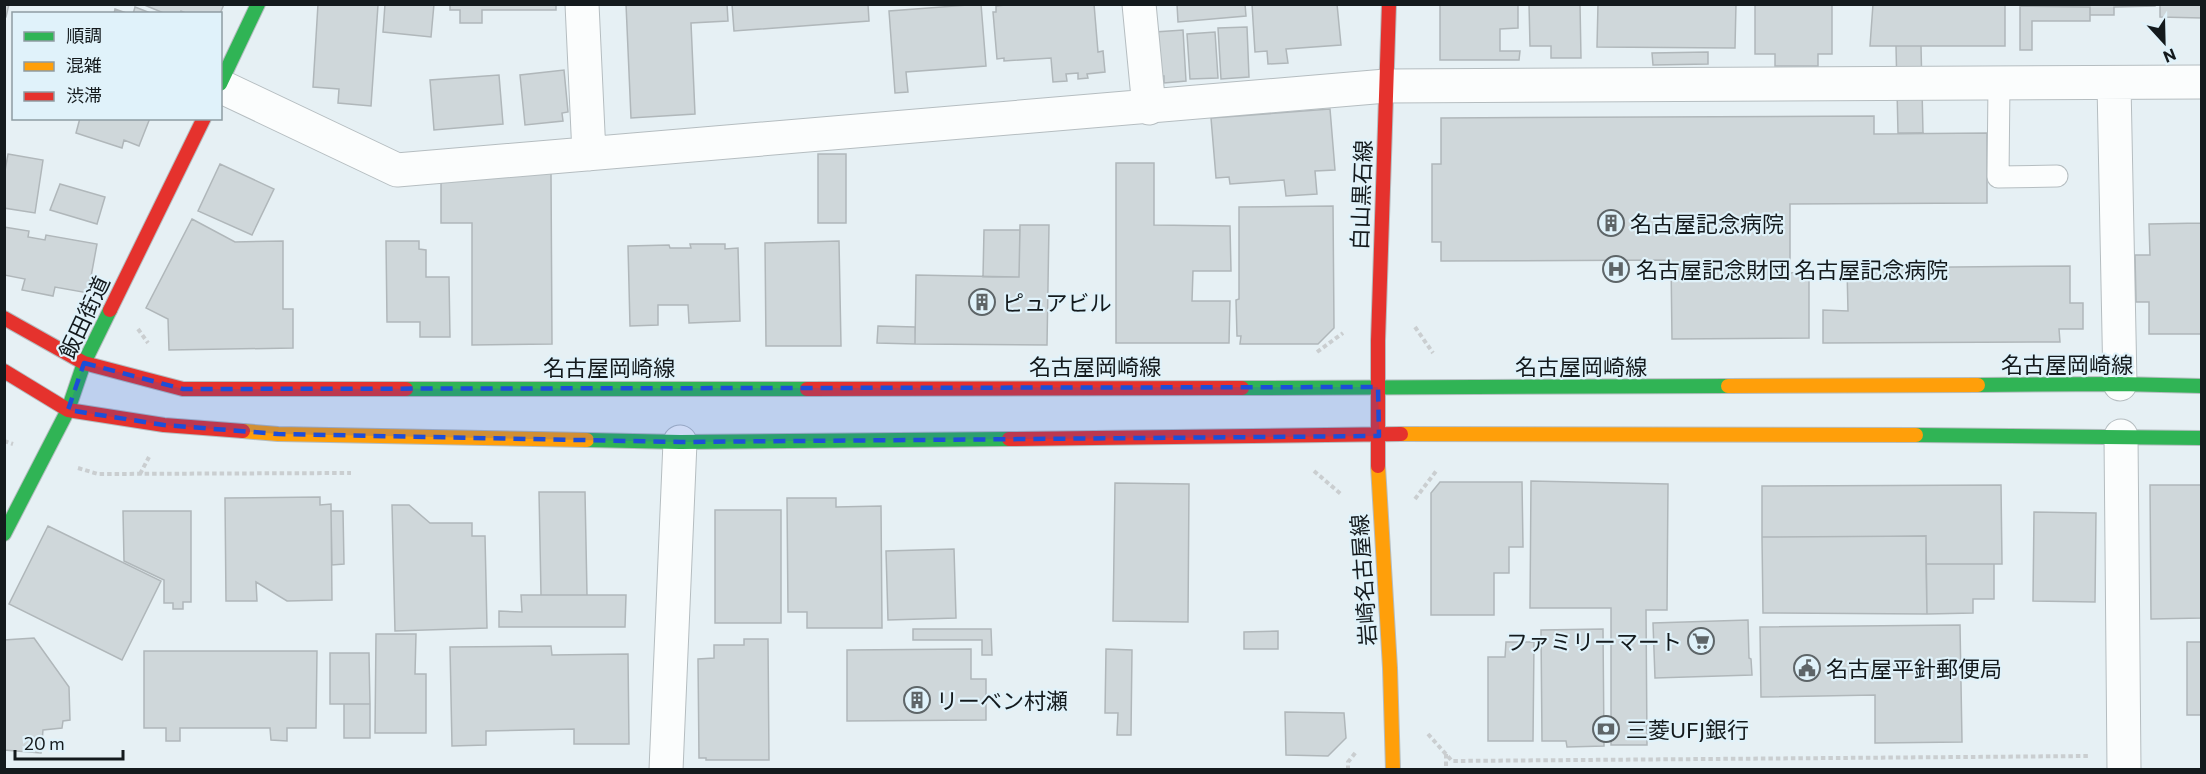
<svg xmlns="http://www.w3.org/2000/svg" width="2206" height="774" viewBox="0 0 2206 774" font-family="Commissioner,'Noto Sans JP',sans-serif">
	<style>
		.building { fill: #cfd7da; stroke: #b0b7ba; stroke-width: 1.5 }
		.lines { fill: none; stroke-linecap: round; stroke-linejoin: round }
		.lane-casing { stroke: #b5bdc0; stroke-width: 23 }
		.street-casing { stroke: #b5bdc0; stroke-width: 35 }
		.fast-casing { stroke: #b5bdc0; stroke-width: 16 }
		.slow-casing { stroke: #b5bdc0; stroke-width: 16 }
		.jam-casing { stroke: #b5bdc0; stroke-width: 16 }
		.path { stroke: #caced0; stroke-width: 4; stroke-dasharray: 4.5 3; stroke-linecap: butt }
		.lane { stroke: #fbfdfd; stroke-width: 21 }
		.street { stroke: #fbfdfd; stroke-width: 33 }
		.fast { stroke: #30b455; stroke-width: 14 }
		.slow { stroke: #ff9f0a; stroke-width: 14 }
		.jam { stroke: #e5322d; stroke-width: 14 }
		.marked { fill: #1d4ed8; fill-opacity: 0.2; stroke: #1d4ed8; stroke-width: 4.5; stroke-dasharray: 12 8; stroke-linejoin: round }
		.labels { text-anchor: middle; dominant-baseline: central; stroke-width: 4.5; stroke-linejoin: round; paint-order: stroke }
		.street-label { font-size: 22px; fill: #141a1d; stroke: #e0f2fa }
		.poi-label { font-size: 22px; fill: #141a1d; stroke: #e0f2fa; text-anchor: start }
	</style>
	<rect width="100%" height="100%" fill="#e6f0f4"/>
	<path class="building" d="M4,4H9L6,17H4Z
		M142,4H224L220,14H188L181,11L180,14H166Z
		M318,4L378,5L371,106L338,103L339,89L313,87Z
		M385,4H434L431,37L383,32Z
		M450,4H556V10H482V23H460V10H450Z
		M626,4H727L728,21L691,23L695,114L631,118Z
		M732,4H868L869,21L734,31Z
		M981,4L986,66L906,72L908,92L895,93L889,11Z
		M1015,4H1094L1098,52L1103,51L1105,72L1087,74L1088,78L1078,79V73L1066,74L1067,81L1053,82L1051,58L1004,61V58L997,59L993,12H996V6Z
		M1177,4H1245L1246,16L1178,22Z
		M1252,4H1337L1341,45L1286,49L1288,63L1268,64L1267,51L1255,52Z
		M1440,4H1518V28L1500,29V51H1520L1519,60H1440Z
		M1529,4H1580L1581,58H1551V46H1530Z
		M1598,4H1736L1735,48L1597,47Z
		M1755,4H1832V54H1818V66H1775V54H1755Z
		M1873,4H2005V46H1870Z
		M2020,4H2155V6L2114,7V15H2090V7L2020,6Z
		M2160,4H2202V18L2160,17Z
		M2020,6L2090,7V21H2032V50H2020Z
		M135,7L153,14H133Z
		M115,9L129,14H114Z
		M1247,27L1249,77L1221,79L1218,28Z
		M1183,30L1186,81L1164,83V76H1157L1155,32Z
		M1215,32L1218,78L1190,79L1187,34Z
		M1896,46H1921L1923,133H1898Z
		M1708,52V64L1653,65L1652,53Z
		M564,70L568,112L562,113L563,121L525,125L520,75Z
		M499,75L503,124L434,130L430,80Z
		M1330,109L1335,170L1315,171L1317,194L1286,196L1284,180L1230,184L1229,177L1216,178L1211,118Z
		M1874,116V134L1987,133V203L1790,204V273L1809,272V338L1672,339L1671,260L1441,261V242H1432V164H1441V118Z
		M80,118H150L139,146L124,140L122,148L76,133Z
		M8,154L43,160L35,213L4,208V176Z
		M818,154H846V223H818Z
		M1116,163H1154V225L1230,226L1231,271H1193L1192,301H1230L1229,343H1116Z
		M220,164L274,189L252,235L198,211Z
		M441,173H551L552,344L472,345V223H441Z
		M60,184L105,197L97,224L50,210Z
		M1333,206L1334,328L1318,344H1240L1241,336H1237L1236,300L1239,299V207Z
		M2201,216L2202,334H2149V302H2136L2135,255H2150L2149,224L2201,223Z
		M192,219L235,242L283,241V309H293V348L169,350L168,319L146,308Z
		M1020,225H1049L1047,345L915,344L916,275L1019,277Z
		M4,227L29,231L28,237L45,240L46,235L97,244L88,293L55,287L53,296L22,290L25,279L4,275Z
		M984,230H1020L1019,277H983Z
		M386,241H419V249L426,250V277H449L450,337H420V322H387Z
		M839,241L841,346H766L765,243Z
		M690,244H725V249L738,248L740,321L689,323L688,305H658V325L630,326L628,246L669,245L670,248H691Z
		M2070,266V303H2083V329H2059L2060,342L1823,343V310L1848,311L1847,268Z
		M878,326L915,327V344L877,343Z
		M1531,481L1668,484L1667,610H1646L1647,745H1611V608H1530Z
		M1440,482H1522L1523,547H1509V573H1494V615H1431V493Z
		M1115,483L1189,484L1188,622L1113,621Z
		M2001,485L2002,564H1926V536L1762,537V486Z
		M2150,485H2202V618L2151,619Z
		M539,492H585L587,595H541Z
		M320,497V505L331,504L332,600L287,601L256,582L257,601H226L225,498Z
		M787,498H836V507L881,506L882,628H807V612H788Z
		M392,505H409L430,523H472V536H485L487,628L395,631Z
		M715,510H781V623H715Z
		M123,511H191V602H183V609H173V603H164V580L124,561Z
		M331,511H343L344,564L332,565Z
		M2034,512L2096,513L2095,602L2033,601Z
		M48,526L161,581L122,660L9,604Z
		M1926,536L1927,614L1763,613L1762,537Z
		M954,549L956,618L888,620L886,551Z
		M1926,564H1994V599H1973V613L1927,614Z
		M521,595H626L625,627H499V611L522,612Z
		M1748,620L1749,658L1751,659L1752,675L1655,678L1653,623Z
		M1960,625L1962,742L1875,743V695L1761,697L1760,627Z
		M913,629H991L992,655H982V640H913Z
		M1603,629L1604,746L1567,747L1566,741H1542L1541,630Z
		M1278,631V649H1244V632Z
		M376,634H416L415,674H426V733H375Z
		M34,638L69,687L70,720L63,721L62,728L43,730L41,753L4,750V640Z
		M744,639H768L769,760H706V758H699L698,659L714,658V645H744Z
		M1506,642H1534L1533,741H1488V657H1505Z
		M2187,642H2202V715H2187Z
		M551,646L552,655L628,654L629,744H574V729L486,731V745L452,746L450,647Z
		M971,649V679H986V720L847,721V650Z
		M1106,649L1132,650L1131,735H1117L1118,713H1105Z
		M144,651H317L316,728H287V741L271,740L270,728H180V741H166V728H144Z
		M330,653H369L370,704H330Z
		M344,704H370V738H344Z
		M1285,712L1344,713L1346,738L1328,756L1286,755Z"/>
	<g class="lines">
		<defs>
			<path id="lane" d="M1999,84L1998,177L2057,176"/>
			<path id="street" d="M582,4L589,154
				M1139,4L1149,108
				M2114,84L2120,384
				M220,86L397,170L1386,86L2202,82
				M2121,436L2124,770
				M666,770L680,442"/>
			<path id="fast" d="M220,84L258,4
				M1978,385L2120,384L2202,386
				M1242,388L1728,386
				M406,389H807
				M1916,435L2202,438
				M587,440L680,442L1009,439
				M4,534L68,410L84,363L110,310"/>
			<path id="slow" d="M1728,386L1978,385
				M243,431L278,434L587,440
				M1401,434L1916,435
				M1378,466L1390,668L1393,770"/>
			<path id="jam" d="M110,310L204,118
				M4,318L84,363L183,389H406
				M4,371L68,410L164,425L243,431
				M807,389L1242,388
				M1009,439L1401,434
				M1378,466V341L1389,4"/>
		</defs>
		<use href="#lane" class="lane-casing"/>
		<use href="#street" class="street-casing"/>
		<use href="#fast" class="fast-casing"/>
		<use href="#slow" class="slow-casing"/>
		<use href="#jam" class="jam-casing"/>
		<path class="path" d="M1415,327L1433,353
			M138,329L148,343
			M1317,352L1343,333
			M4,441L13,444
			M78,468L98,474L351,473
			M1314,471L1342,495
			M140,474L149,457
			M1415,499L1437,470
			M1428,734L1452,761L2090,756
			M1446,754V768
			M1348,770V762L1356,752"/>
		<use href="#lane" class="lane"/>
		<use href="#street" class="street"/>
		<use href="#fast" class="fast"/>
		<use href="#slow" class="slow"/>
		<use href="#jam" class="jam"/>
	</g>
	<path class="marked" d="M84,363L183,389L1378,387L1379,436L680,442L278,434L164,425L68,410Z"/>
	<defs>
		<symbol id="building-ring" viewBox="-11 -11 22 22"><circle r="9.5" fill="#e0f2fa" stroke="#5e6568" stroke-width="1.5"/><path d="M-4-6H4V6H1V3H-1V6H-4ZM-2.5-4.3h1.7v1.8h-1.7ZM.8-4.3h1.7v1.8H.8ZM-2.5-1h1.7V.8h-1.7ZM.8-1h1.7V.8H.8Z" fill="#5e6568"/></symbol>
		<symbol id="hospital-ring" viewBox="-11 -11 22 22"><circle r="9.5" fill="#e0f2fa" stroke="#5e6568" stroke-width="1.5"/><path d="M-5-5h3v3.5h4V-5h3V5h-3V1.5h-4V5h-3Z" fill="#5e6568"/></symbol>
		<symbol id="supermarket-ring" viewBox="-11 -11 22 22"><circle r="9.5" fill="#e0f2fa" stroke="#5e6568" stroke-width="1.5"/><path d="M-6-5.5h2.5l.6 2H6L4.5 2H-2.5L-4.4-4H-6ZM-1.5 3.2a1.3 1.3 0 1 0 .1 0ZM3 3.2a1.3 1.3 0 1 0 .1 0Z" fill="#5e6568"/></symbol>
		<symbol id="civic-ring" viewBox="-11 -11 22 22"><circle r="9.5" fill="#e0f2fa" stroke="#5e6568" stroke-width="1.5"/><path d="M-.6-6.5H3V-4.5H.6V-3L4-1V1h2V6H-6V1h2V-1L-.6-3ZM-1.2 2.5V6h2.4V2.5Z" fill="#5e6568"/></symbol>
		<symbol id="bank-ring" viewBox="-11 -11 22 22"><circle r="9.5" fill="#e0f2fa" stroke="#5e6568" stroke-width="1.5"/><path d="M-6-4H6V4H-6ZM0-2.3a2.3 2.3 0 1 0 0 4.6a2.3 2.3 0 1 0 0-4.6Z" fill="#5e6568"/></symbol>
	</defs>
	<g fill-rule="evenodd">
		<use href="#building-ring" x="1596" y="208" width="30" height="30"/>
		<use href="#hospital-ring" x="1601" y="254" width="30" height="30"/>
		<use href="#building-ring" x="967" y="287" width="30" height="30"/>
		<use href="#supermarket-ring" x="1686" y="626" width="30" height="30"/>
		<use href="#civic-ring" x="1792" y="653" width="30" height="30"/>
		<use href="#building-ring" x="902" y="685" width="30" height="30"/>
		<use href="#bank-ring" x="1591" y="714" width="30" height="30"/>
	</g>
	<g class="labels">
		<g class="street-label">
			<text transform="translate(1361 195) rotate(-88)">白山黒石線</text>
			<text transform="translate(84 317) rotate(-65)">飯田街道</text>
			<text x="2067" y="364">名古屋岡崎線</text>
			<text x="1095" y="366">名古屋岡崎線</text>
			<text x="1581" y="366">名古屋岡崎線</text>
			<text x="609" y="367">名古屋岡崎線</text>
			<text transform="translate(1363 580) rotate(-94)">岩崎名古屋線</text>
		</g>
		<g class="poi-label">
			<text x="1630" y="223">名古屋記念病院</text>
			<text x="1636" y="269">名古屋記念財団 名古屋記念病院</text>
			<text x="1002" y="302">ピュアビル</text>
			<text x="1682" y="641" text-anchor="end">ファミリーマート</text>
			<text x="1826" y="668">名古屋平針郵便局</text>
			<text x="936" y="700">リーベン村瀬</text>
			<text x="1626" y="729">三菱UFJ銀行</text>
		</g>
	</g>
	<rect width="2206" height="774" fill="none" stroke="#141a1d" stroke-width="12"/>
	<rect x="12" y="12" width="210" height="108" fill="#e0f2fa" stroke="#8e9ca2" stroke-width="1.5"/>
	<rect x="24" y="32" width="30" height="9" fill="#30b455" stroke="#8e9ca2" stroke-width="1.5"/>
	<text x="66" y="42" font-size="18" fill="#141a1d">順調</text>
	<rect x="24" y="62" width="30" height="9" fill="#ff9f0a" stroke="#8e9ca2" stroke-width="1.5"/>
	<text x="66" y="72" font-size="18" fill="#141a1d">混雑</text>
	<rect x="24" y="92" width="30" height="9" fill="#e5322d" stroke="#8e9ca2" stroke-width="1.5"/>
	<text x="66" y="102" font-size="18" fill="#141a1d">渋滞</text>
	<g transform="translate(2164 42) rotate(158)" stroke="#e0f2fa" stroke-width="4.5" paint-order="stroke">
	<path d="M0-4.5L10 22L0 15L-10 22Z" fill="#141a1d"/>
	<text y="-9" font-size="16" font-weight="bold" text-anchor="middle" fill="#141a1d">N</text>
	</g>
	<path d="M15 750v9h108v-9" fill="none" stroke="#141a1d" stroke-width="3"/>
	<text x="24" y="750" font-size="18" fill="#141a1d" stroke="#e0f2fa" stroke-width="4.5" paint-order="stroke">20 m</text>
</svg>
